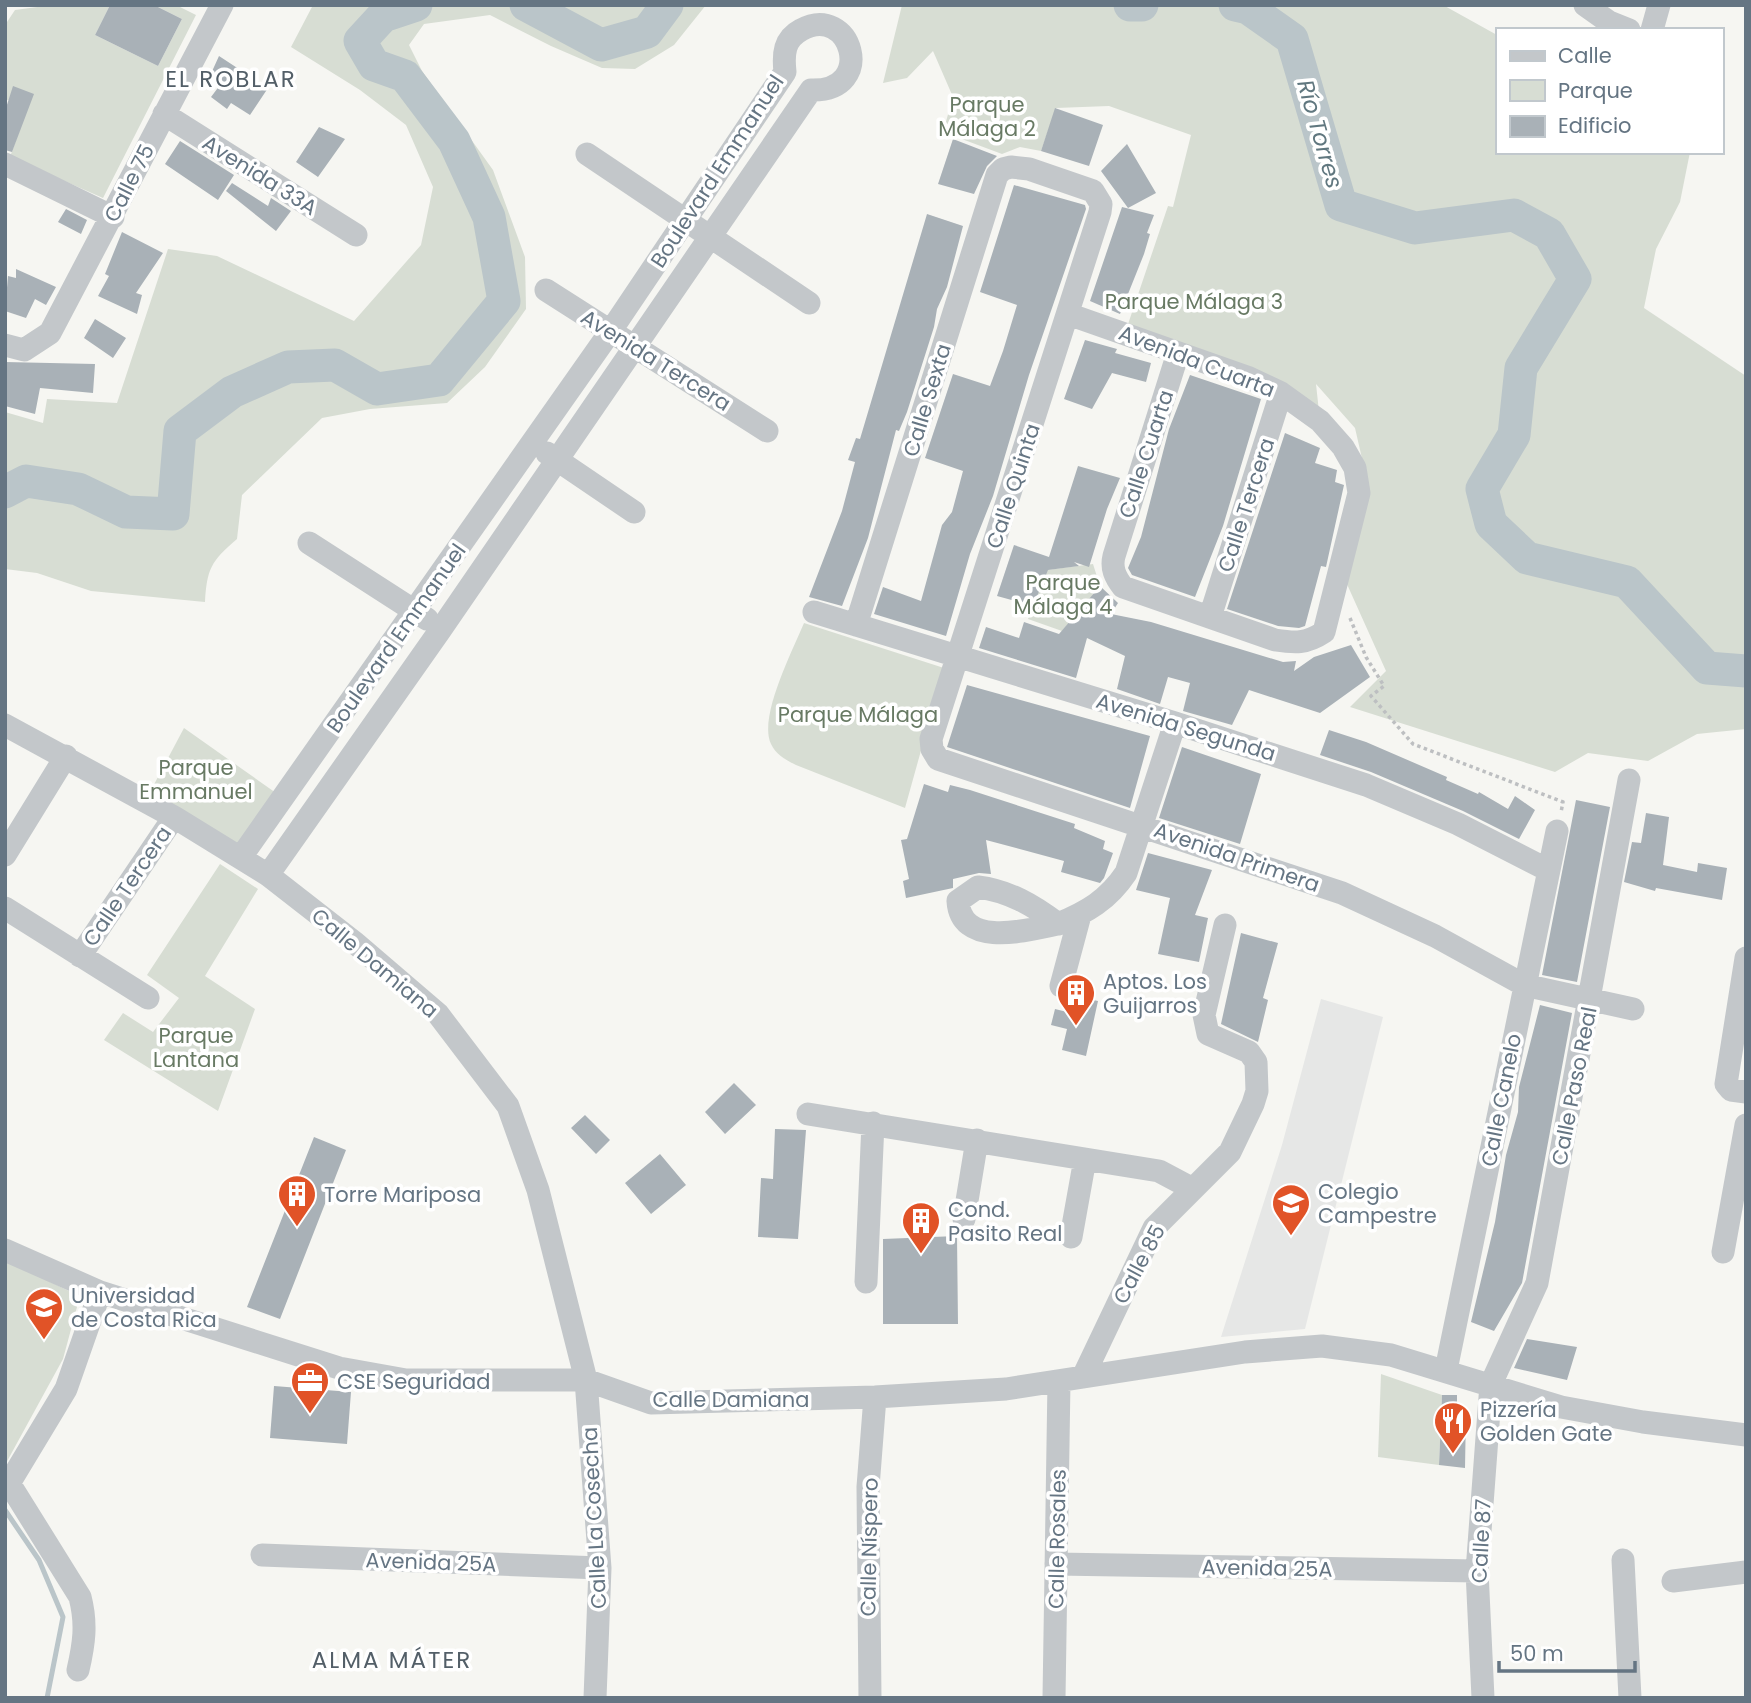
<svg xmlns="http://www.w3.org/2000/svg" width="1751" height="1703" viewBox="0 0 1751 1703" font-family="Poppins,sans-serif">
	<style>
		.built { fill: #e6e7e6 }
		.green { fill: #d7ddd3 }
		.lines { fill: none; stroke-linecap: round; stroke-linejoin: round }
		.stream { stroke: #bac5c9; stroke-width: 5 }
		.river { stroke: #bac5c9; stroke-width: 33 }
		.building { fill: #a9b1b7 }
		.path { stroke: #bdbfc1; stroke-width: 3.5; stroke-dasharray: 3.5 3.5; stroke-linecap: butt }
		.minor { stroke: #c3c7ca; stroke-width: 23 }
		.labels { text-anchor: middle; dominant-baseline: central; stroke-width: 7; stroke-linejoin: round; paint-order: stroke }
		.park-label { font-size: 21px; fill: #687a64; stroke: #fff }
		.street-label { font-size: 21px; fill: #657583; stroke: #fff }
		.poi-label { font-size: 21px; fill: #657583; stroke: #fff; text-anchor: start }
		.neighbourhood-label { font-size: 23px; letter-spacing: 2px; fill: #535f68; stroke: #fff }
		.water-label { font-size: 23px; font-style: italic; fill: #60777f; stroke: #fff }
	</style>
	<rect width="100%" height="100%" fill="#f6f6f2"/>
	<path class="built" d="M1321,999L1383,1017L1305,1329L1221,1337L1282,1145Z"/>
	<path class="green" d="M52,5H110L95,35L158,66L182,19L154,5H176L196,15L103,198L10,157L28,107L5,99V25L15,10Z
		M313,5H706L674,45L635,69L602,68L551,46L490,15L424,24L409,45L422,71L493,170L525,257L526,309L485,367L447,403L370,409L322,418L242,495L237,539C211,561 207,569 205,602L91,591L37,573L5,569V412L43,423L47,399L117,403L168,249L217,256L354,321L421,245L433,187L406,125L360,90L291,47Z
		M902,5H1443L1497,35V152H1690L1680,202L1656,249L1644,308L1746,376V729L1697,734L1648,761L1588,753L1555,772L1350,707L1386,671L1346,582L1369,489L1355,428L1316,384L1320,421L1125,333L1168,206L1173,207L1191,135L1109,106L1056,108L1041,151L1020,147L1002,154L943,132L953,97L933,51L907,78L883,83Z
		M1093,564L1100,586L1062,631L1028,619L1047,570Z
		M804,623L944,668L905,808L796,765C786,760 776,755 771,744C758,717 793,650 804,623Z
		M184,728L276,793L238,845L150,792Z
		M220,864L258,889L205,976L255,1009L218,1111L104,1040L123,1013L153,1032L179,998L147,975Z
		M5,1260L69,1291L77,1307L63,1359L5,1465Z
		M1381,1374L1442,1395L1439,1465L1378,1457Z"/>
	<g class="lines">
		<path class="stream" d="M5,1510L39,1560L63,1617L47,1698"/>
		<path class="river" d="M526,5L601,45L647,32L667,5
			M1130,5H1142
			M1235,5L1248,8L1292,39L1341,205L1415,228L1514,215L1549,234L1575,279L1521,368L1514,435L1482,489L1491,524L1527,558L1627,582L1707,668L1746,671
			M5,492L26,481L78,489L126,512L173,514L180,431L232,392L288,367L335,365L377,389L439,380L504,301L489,217L454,141L405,76L374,65L360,41L383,16L416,5"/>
	</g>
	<path class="building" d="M110,5H154L182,19L158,66L95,35Z
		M219,56L268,88L250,115L231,103L227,109L211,97L220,85L209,78Z
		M13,86L34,94L12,152L5,150V111Z
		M1055,108L1103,125L1089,166L1041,151Z
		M319,127L345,139L318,177L296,162Z
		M953,139L997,156L987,166L974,194L938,184Z
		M180,141L234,175L218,200L165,164Z
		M1127,144L1156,193L1128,208L1101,171Z
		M232,183L268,206L271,198L291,211L276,231L226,191Z
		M1014,185L1085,205L1086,209L1029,375L993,496L970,554L946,636L874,614L883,587L921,601L942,525L952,512L963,471L925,458L953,374L990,386L1003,351L1017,305L980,292Z
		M1122,207L1154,215L1147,233L1150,234L1144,254L1120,314L1090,301Z
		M66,209L87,220L81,234L58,222Z
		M927,214L963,226L947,287L937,309L934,327L907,412L899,431L896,430L868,538L842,606L809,597L842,511L855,462L848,460L856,438L860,439Z
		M122,232L163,253L136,293L142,295L137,314L98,296L109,276L105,274Z
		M16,269L56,287L46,305L35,299L26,318L5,311L8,276L16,278Z
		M95,319L126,338L113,358L84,338Z
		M1085,340L1117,349L1115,353L1151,363L1146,382L1112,373L1092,409L1064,399Z
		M5,362L95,364L93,393L40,388L35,414L5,406Z
		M1190,375L1261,399L1223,526L1195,597L1132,575L1128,568L1141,537L1169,429Z
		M1285,433L1320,448L1315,463L1337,470L1335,482L1344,485L1326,567L1321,566L1305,626L1299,628L1278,626L1227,609Z
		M1078,466L1120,478L1107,509L1089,567L1074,562L1079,566L1048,570L1033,606L997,596L1014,545L1049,557Z
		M1100,586L1118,603L1111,614L1151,622L1283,662L1296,661L1294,671L1314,657L1351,645L1370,677L1320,713L1249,690L1232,725L1183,711L1190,683L1168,677L1160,704L1117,689L1125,656L1087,638L1076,678L979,648L986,627L1019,638L1024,622L1059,634Z
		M967,685L1150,736L1130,808L947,747Z
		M1329,730L1366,742L1447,777L1446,780L1478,794L1479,792L1508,809L1515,796L1535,810L1519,839L1463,811L1371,772L1320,755Z
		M1182,747L1261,774L1240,844L1159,818Z
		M924,784L948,792L950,785L970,790L1075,824L1074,828L1105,841L1103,849L1113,853L1104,878L1100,883L1061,872L1064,861L986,840L991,874L979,873L953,879V888L906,898L903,881L909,879L901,840L907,839Z
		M1576,800L1610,807L1577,982L1542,975Z
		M1646,813L1669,817L1663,865L1697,872L1698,863L1727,868L1722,900L1656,888L1655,891L1624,882L1632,842L1641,843Z
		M1148,853L1212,870L1195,915L1208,918L1199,962L1158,954L1170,898L1136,890Z
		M1241,933L1278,943L1263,998L1268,1000L1258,1042L1221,1024Z
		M1075,996L1098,1001L1086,1056L1062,1050L1067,1029L1051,1025L1055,1009L1071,1013Z
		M1540,1005L1572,1013L1522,1283L1494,1331L1471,1322L1495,1222L1506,1155L1518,1112L1519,1087Z
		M734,1083L756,1105L725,1134L705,1112Z
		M585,1115L610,1140L596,1154L571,1128Z
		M775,1129L806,1130L798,1239L758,1237L761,1178L773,1179Z
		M314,1137L346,1150L280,1319L247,1307Z
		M660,1154L686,1185L651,1214L625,1183Z
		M957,1236L958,1324H883V1239Z
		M1527,1339L1577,1347L1567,1380L1514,1368Z
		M274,1386L351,1392L347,1444L270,1438Z
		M1442,1395H1457V1412H1466L1465,1468L1439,1465Z"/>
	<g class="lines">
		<path class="path" d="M108,5L109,6
			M1350,618L1366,657L1384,686L1371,696L1413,744L1563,802L1561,812"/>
		<path class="minor" d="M1585,5L1609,22L1629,30
			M1652,30L1659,5
			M164,114L356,235
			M587,154L809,303
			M5,164L113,217
			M546,290L767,431
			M1068,314L1247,377L1281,393L1320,421L1343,447L1355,468L1359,493L1324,632C1306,644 1295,643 1275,640L1123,587C1115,577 1111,568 1114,556L1178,353
			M5,345L24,350L50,333L222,5
			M547,453L634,512
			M309,543L427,619
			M814,612L1175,723L1366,785L1458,824L1548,870
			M1210,617L1281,393
			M856,625L997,175L1003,169L1011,167L1029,169L1093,191L1101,204L1100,212L931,739L932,749L938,759L1342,893L1435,936L1524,985L1633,1009
			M5,725L174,817L268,875L354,942L438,1014L508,1106L538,1190L586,1380L600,1568L595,1698
			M5,855L66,756
			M241,857L610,332L785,72C783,54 784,39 801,30C851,2 878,92 811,90L441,629L268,875
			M5,908L148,998
			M1058,924C1029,930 961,949 958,901L978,887C1009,891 1033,905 1058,924C1087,912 1108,900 1126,873L1175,723
			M80,956L174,817
			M1746,958L1726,1084L1731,1090L1746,1092
			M1061,986L1080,915
			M808,1114L1159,1171L1191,1188
			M964,1219L977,1140
			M1071,1237L1085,1159
			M5,1250L100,1292L339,1368L406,1380H586L651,1403L875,1397L1006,1389L1245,1352L1322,1346L1391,1355L1561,1407L1643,1422L1746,1435
			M1723,1252L1746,1125
			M866,1282L873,1123
			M1446,1370L1557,831
			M1083,1377L1154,1228L1230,1152L1253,1104L1257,1091L1256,1062L1249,1052L1208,1034L1204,1015L1225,925
			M9,1483L80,1597C87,1624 84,1644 78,1670
			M5,1490L66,1389L100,1292
			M262,1555L600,1568
			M1623,1560L1630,1698
			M1056,1564L1477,1571
			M1673,1581L1746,1572
			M870,1698L868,1487L875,1397
			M1054,1698L1059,1381
			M1483,1698L1477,1571L1491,1384L1537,1283L1629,780"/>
	</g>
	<defs>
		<symbol id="building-pin" viewBox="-11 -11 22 30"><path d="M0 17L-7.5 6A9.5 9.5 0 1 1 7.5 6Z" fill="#e15327" stroke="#fff"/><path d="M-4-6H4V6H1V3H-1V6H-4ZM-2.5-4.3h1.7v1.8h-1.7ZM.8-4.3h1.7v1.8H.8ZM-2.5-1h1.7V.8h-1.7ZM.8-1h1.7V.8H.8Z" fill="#fff"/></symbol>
		<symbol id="school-pin" viewBox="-11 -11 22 30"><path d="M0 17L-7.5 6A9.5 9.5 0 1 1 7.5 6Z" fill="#e15327" stroke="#fff"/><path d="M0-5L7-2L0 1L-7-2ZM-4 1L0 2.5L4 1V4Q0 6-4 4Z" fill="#fff"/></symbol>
		<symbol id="university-pin" viewBox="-11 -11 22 30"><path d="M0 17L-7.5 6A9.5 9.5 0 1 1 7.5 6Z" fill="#e15327" stroke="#fff"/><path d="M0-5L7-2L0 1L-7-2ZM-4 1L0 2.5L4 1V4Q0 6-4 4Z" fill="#fff"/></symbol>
		<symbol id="office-pin" viewBox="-11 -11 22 30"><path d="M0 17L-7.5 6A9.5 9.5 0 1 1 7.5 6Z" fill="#e15327" stroke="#fff"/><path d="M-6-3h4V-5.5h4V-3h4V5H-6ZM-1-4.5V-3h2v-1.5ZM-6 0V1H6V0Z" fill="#fff"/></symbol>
		<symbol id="restaurant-pin" viewBox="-11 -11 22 30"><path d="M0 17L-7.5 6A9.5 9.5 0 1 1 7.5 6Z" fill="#e15327" stroke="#fff"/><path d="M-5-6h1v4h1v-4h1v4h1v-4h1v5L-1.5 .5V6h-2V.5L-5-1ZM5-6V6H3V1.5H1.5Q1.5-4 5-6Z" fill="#fff"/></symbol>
	</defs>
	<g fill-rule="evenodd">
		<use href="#building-pin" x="1054" y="971" width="44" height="60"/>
		<use href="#building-pin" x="275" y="1172" width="44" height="60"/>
		<use href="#school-pin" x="1269" y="1181" width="44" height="60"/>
		<use href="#building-pin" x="899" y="1199" width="44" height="60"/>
		<use href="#university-pin" x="22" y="1285" width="44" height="60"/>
		<use href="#office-pin" x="288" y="1359" width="44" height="60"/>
		<use href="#restaurant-pin" x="1431" y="1399" width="44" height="60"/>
	</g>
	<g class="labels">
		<g class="park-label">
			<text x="987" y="104">Parque<tspan x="987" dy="24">Málaga 2</tspan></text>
			<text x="1194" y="301">Parque Málaga 3</text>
			<text x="1063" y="582">Parque<tspan x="1063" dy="24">Málaga 4</tspan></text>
			<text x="858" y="714">Parque Málaga</text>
			<text x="196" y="767">Parque<tspan x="196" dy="24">Emmanuel</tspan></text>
			<text x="196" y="1035">Parque<tspan x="196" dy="24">Lantana</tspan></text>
		</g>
		<g class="street-label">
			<text transform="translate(717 171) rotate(-57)">Boulevard Emmanuel</text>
			<text transform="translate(260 175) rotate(32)">Avenida 33A</text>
			<text transform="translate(129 183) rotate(-63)">Calle 75</text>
			<text transform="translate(656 360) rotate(32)">Avenida Tercera</text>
			<text transform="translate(1197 361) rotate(21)">Avenida Cuarta</text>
			<text transform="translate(927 400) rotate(-73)">Calle Sexta</text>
			<text transform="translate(1146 454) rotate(-72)">Calle Cuarta</text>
			<text transform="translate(1013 486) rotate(-72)">Calle Quinta</text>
			<text transform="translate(1246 505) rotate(-72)">Calle Tercera</text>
			<text transform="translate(396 638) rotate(-55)">Boulevard Emmanuel</text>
			<text transform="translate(1186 727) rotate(17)">Avenida Segunda</text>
			<text transform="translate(1237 857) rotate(19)">Avenida Primera</text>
			<text transform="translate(127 886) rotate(-56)">Calle Tercera</text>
			<text transform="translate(375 963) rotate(40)">Calle Damiana</text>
			<text transform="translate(1574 1086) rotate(-79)">Calle Paso Real</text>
			<text transform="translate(1501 1100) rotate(-79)">Calle Canelo</text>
			<text transform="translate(1139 1264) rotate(-62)">Calle 85</text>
			<text x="731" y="1399">Calle Damiana</text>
			<text transform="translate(594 1518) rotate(-93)">Calle La Cosecha</text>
			<text transform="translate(1057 1539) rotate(-89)">Calle Rosales</text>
			<text transform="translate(1481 1541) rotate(-87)">Calle 87</text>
			<text transform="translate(869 1547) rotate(-89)">Calle Níspero</text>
			<text transform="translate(431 1562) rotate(2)">Avenida 25A</text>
			<text transform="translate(1267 1568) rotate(1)">Avenida 25A</text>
		</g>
		<g class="poi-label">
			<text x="1103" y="981">Aptos. Los<tspan x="1103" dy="24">Guijarros</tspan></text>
			<text x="1318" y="1191">Colegio<tspan x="1318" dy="24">Campestre</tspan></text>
			<text x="324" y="1194">Torre Mariposa</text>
			<text x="948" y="1209">Cond.<tspan x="948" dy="24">Pasito Real</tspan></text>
			<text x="71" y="1295">Universidad<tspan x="71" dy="24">de Costa Rica</tspan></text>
			<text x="337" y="1381">CSE Seguridad</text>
			<text x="1480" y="1409">Pizzería<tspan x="1480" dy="24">Golden Gate</tspan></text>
		</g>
		<g class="neighbourhood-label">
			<text x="231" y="79">EL ROBLAR</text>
			<text x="392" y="1660">ALMA MÁTER</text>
		</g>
		<g class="water-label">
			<text transform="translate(1320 134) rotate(74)">Río Torres</text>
		</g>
	</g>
	<rect width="1751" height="1703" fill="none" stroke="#657583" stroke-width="14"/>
	<rect x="1496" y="28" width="228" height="126" fill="#ffffff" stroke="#c1c8cd" stroke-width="2"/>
	<rect x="1510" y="51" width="35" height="10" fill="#c3c7ca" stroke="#c1c8cd" stroke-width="2"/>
	<text x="1558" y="63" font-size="21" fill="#657583">Calle</text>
	<rect x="1510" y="80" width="35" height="21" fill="#d7ddd3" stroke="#c1c8cd" stroke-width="2"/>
	<text x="1558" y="98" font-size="21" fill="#657583">Parque</text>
	<rect x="1510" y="116" width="35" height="21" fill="#a9b1b7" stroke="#c1c8cd" stroke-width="2"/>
	<text x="1558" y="133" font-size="21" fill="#657583">Edificio</text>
	<path d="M1499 1661v10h136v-10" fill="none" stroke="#657583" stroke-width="3.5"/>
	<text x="1510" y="1661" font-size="21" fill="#657583" stroke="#ffffff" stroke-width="5" paint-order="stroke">50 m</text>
</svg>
